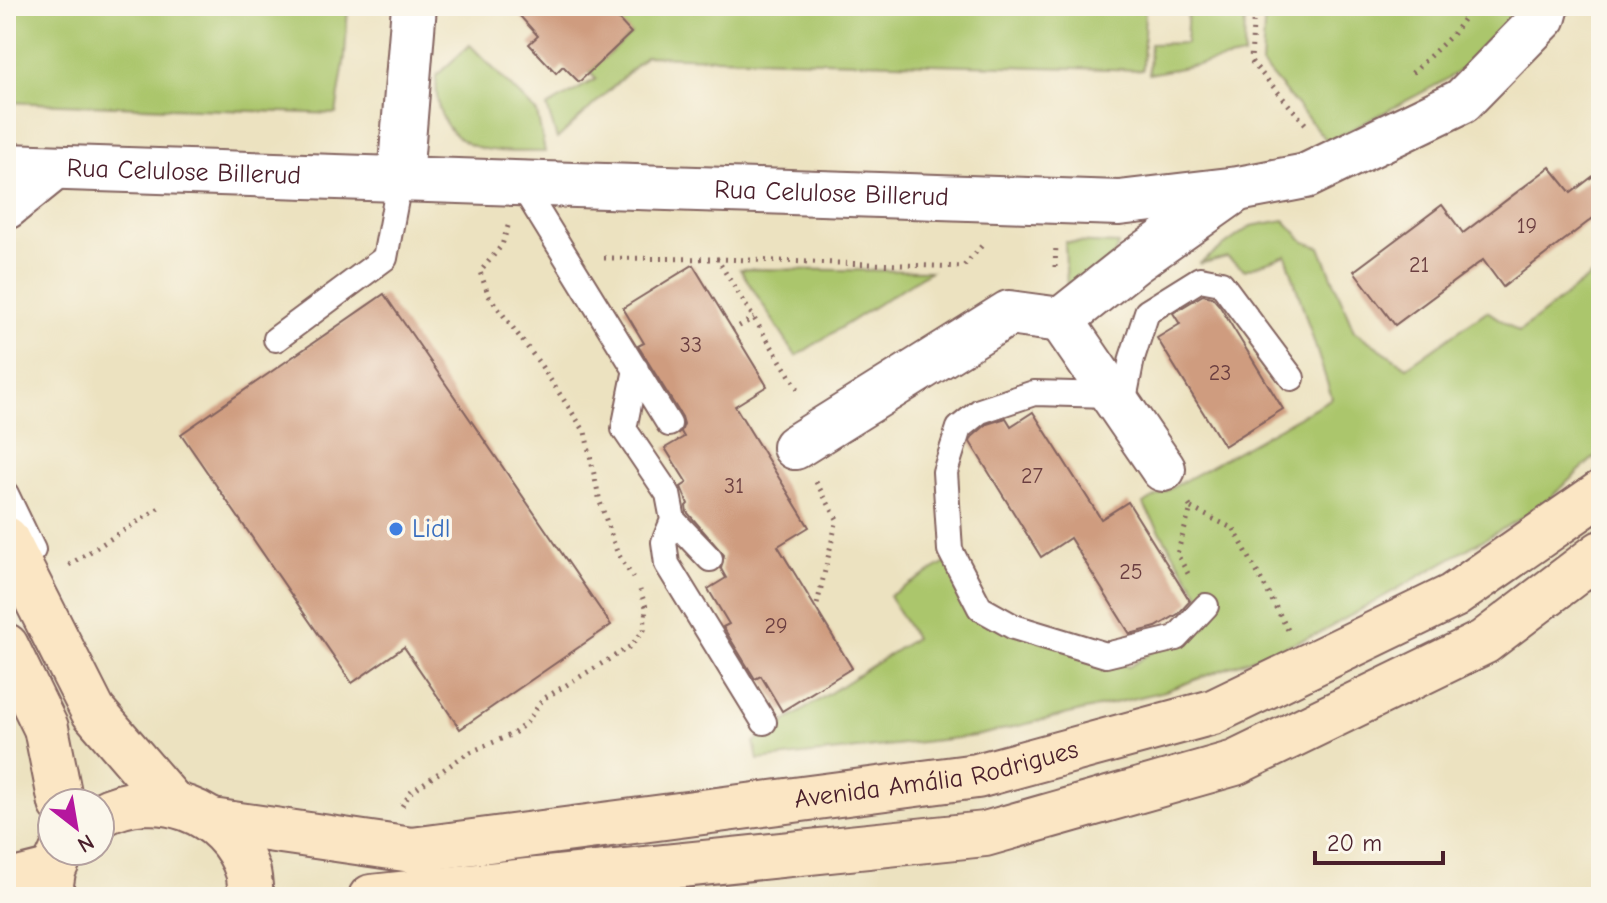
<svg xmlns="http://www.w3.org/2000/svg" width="1607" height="903" viewBox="0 0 1607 903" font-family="'Comic Neue',sans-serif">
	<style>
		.green { fill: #abc66c; stroke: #7a724c; stroke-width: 2 }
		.building { fill: #cf9c7f }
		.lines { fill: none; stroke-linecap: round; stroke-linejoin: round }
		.lane-casing { stroke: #83635f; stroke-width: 28 }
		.street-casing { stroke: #83635f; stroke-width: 48 }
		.secondary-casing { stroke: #83635f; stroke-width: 48 }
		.path { stroke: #83635f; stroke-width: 5; stroke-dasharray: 2 6; stroke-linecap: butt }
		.lane { stroke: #fff; stroke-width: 24 }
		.street { stroke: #fff; stroke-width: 44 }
		.secondary { stroke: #fbe6c4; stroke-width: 44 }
		.shop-dot { fill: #3f7fe0; stroke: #fbf7ec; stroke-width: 3 }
		.labels { text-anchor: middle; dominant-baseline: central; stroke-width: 7; stroke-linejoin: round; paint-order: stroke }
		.number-label { font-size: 22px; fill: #6b3e40 }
		.street-label { font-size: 26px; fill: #4a1f2b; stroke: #fbf7ec }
		.shop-label { font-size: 26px; fill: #366cbe; stroke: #fbf7ec; text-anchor: start }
	</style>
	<rect width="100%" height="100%" fill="#fbf7ec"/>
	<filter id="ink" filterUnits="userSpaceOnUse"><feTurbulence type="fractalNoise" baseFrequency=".0125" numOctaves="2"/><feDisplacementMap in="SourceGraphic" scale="16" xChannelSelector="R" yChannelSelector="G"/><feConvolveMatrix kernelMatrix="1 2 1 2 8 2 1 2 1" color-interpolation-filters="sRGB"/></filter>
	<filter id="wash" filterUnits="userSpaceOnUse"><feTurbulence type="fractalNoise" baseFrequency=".006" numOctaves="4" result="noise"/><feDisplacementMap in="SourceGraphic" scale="32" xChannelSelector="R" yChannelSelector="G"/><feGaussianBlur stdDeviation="1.8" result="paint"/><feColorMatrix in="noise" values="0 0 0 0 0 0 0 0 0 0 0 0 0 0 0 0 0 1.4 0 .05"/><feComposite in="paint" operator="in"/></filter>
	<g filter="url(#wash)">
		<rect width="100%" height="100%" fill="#ece2c0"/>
		<path class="green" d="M6,6H348L345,56L336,114L6,102Z
			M629,6H1145L1143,70L646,56L557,139L547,107L596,79L589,72L631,34L616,18Z
			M1188,6H1232L1233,12L1245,13L1244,56L1149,74L1150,44L1186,43Z
			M1265,6H1526L1473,62L1442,82L1328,142L1262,65Z
			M470,45L537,113L545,152C503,151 454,158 439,108C436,98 437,86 436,76Z
			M1284,220L1305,242L1320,247L1354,331L1407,367L1487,311L1519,332L1598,270L1601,273V451L1539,508L1318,634L1165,691L976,736L758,760L754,742L915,638L889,596L949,561L1009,630L1129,667L1211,613L1143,504L1332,398L1286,255L1245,270L1227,257L1199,264L1251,226Z
			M1065,242L1118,244L1114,257L1067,289Z
			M740,269H741L930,271L796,356Z"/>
		<g id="blocks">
			<path class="building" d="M511,6H606L631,33L579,82L563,66L556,73L529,44L538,36Z
				M1550,167L1571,193L1601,170V212L1503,287L1483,260L1395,325L1354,271L1442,205L1463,233Z
				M693,265L767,386L735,406L809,527L778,546L852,668L782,711L761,676L755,679L723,627L729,624L708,589L726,578L721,569L724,555L687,512L686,506L688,504L681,487L687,483L665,448L684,437L681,432L684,424L682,417L638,346L644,343L623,308Z
				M384,294L611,625L460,729L404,647L352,683L181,434Z
				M1203,295L1212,297L1219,305L1283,409L1224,446L1157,338L1180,324L1173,313Z
				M1033,412L1101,519L1128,502L1190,601L1178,614L1156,627L1130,634L1070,538L1041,557L970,442L972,437L987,424L1006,418L1011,426Z"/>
		</g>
	</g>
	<g filter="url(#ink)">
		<use href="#blocks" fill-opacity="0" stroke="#83635f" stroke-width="2"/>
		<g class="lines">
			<defs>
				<path id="lane" d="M521,184L669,424
					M276,339L385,258L400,178
					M636,369L624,429L668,494L673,520L710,559
					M1112,395L1034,393L980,411L959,428L945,472L950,550L980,608L1014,627L1106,655L1176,638L1206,606
					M1122,410L1132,358L1147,312L1200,279L1221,283L1292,378
					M6,494L33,550
					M673,520L664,542L667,564L764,722"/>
				<g id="street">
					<path id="s1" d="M6,166L1119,203L1238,189L1306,176L1462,101L1544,17L1547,6"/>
					<path d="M400,178L414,6"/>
					<path d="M6,207L53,169"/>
					<path d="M1061,320L1163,469"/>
					<path d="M795,447L1009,313L1061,320L1134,262L1233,192"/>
				</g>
				<g id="secondary">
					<path d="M6,539L93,711L172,803"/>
					<path d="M6,646L46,728L61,803"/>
					<path d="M100,815C155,785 228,809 248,872C250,880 250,889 251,897"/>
					<path id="s2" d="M212,821L412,850L977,776L1213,712L1453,596L1601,493"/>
					<path d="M6,883L53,871"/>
					<path d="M49,897L53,871L62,851"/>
					<path d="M371,897L985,834L1235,763L1484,642L1601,553"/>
				</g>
			</defs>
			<use href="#lane" class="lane-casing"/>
			<use href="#street" class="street-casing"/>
			<use href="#secondary" class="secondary-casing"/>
			<path class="path" d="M1254,6L1251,61L1308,127
				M1412,73L1452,35L1473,6
				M508,226L502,245L480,272L489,296L540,364L585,432L600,502L617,552L633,578
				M604,258L717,259L800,392
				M717,259L963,267L985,242
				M1055,267L1056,245
				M732,330L754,318
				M816,482L837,519L816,609
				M1189,505L1191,508L1177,554L1190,577
				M1191,508L1234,529L1288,630
				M69,565L161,507
				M402,806L411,792L468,753L513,734L527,722L543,699L631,646L644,630L646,607L640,590"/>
			<use href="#lane" class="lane"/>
			<use href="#street" class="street"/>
			<use href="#secondary" class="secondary"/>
		</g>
	</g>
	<circle class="shop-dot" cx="396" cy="529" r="8"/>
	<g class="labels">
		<g class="number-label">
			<text x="1527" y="226">19</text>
			<text x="1419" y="265">21</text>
			<text x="691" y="345">33</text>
			<text x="1220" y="373">23</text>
			<text x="1032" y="476">27</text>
			<text x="734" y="486">31</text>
			<text x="1131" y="572">25</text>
			<text x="776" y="626">29</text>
		</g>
		<g class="street-label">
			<text stroke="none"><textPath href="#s1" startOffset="178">Rua Celulose Billerud</textPath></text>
			<text stroke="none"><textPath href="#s1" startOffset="826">Rua Celulose Billerud</textPath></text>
			<text stroke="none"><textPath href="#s2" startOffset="732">Avenida Amália Rodrigues</textPath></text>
		</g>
		<g class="shop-label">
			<text x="412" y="529">Lidl</text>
		</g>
	</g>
	<rect width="1607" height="903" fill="none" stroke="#fbf7ec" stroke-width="32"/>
	<g transform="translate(76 827) rotate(149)"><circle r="38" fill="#fbf7ec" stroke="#b4a19f" stroke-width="2"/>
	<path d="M0-6L14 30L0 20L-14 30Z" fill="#b5179e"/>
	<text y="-12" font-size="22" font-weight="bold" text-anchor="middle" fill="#4a1f2b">N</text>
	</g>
	<path d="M1315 851v12h128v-12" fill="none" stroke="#4a1f2b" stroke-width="4"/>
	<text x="1327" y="851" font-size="24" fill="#4a1f2b" stroke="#fbf7ec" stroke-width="6" paint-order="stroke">20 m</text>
</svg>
